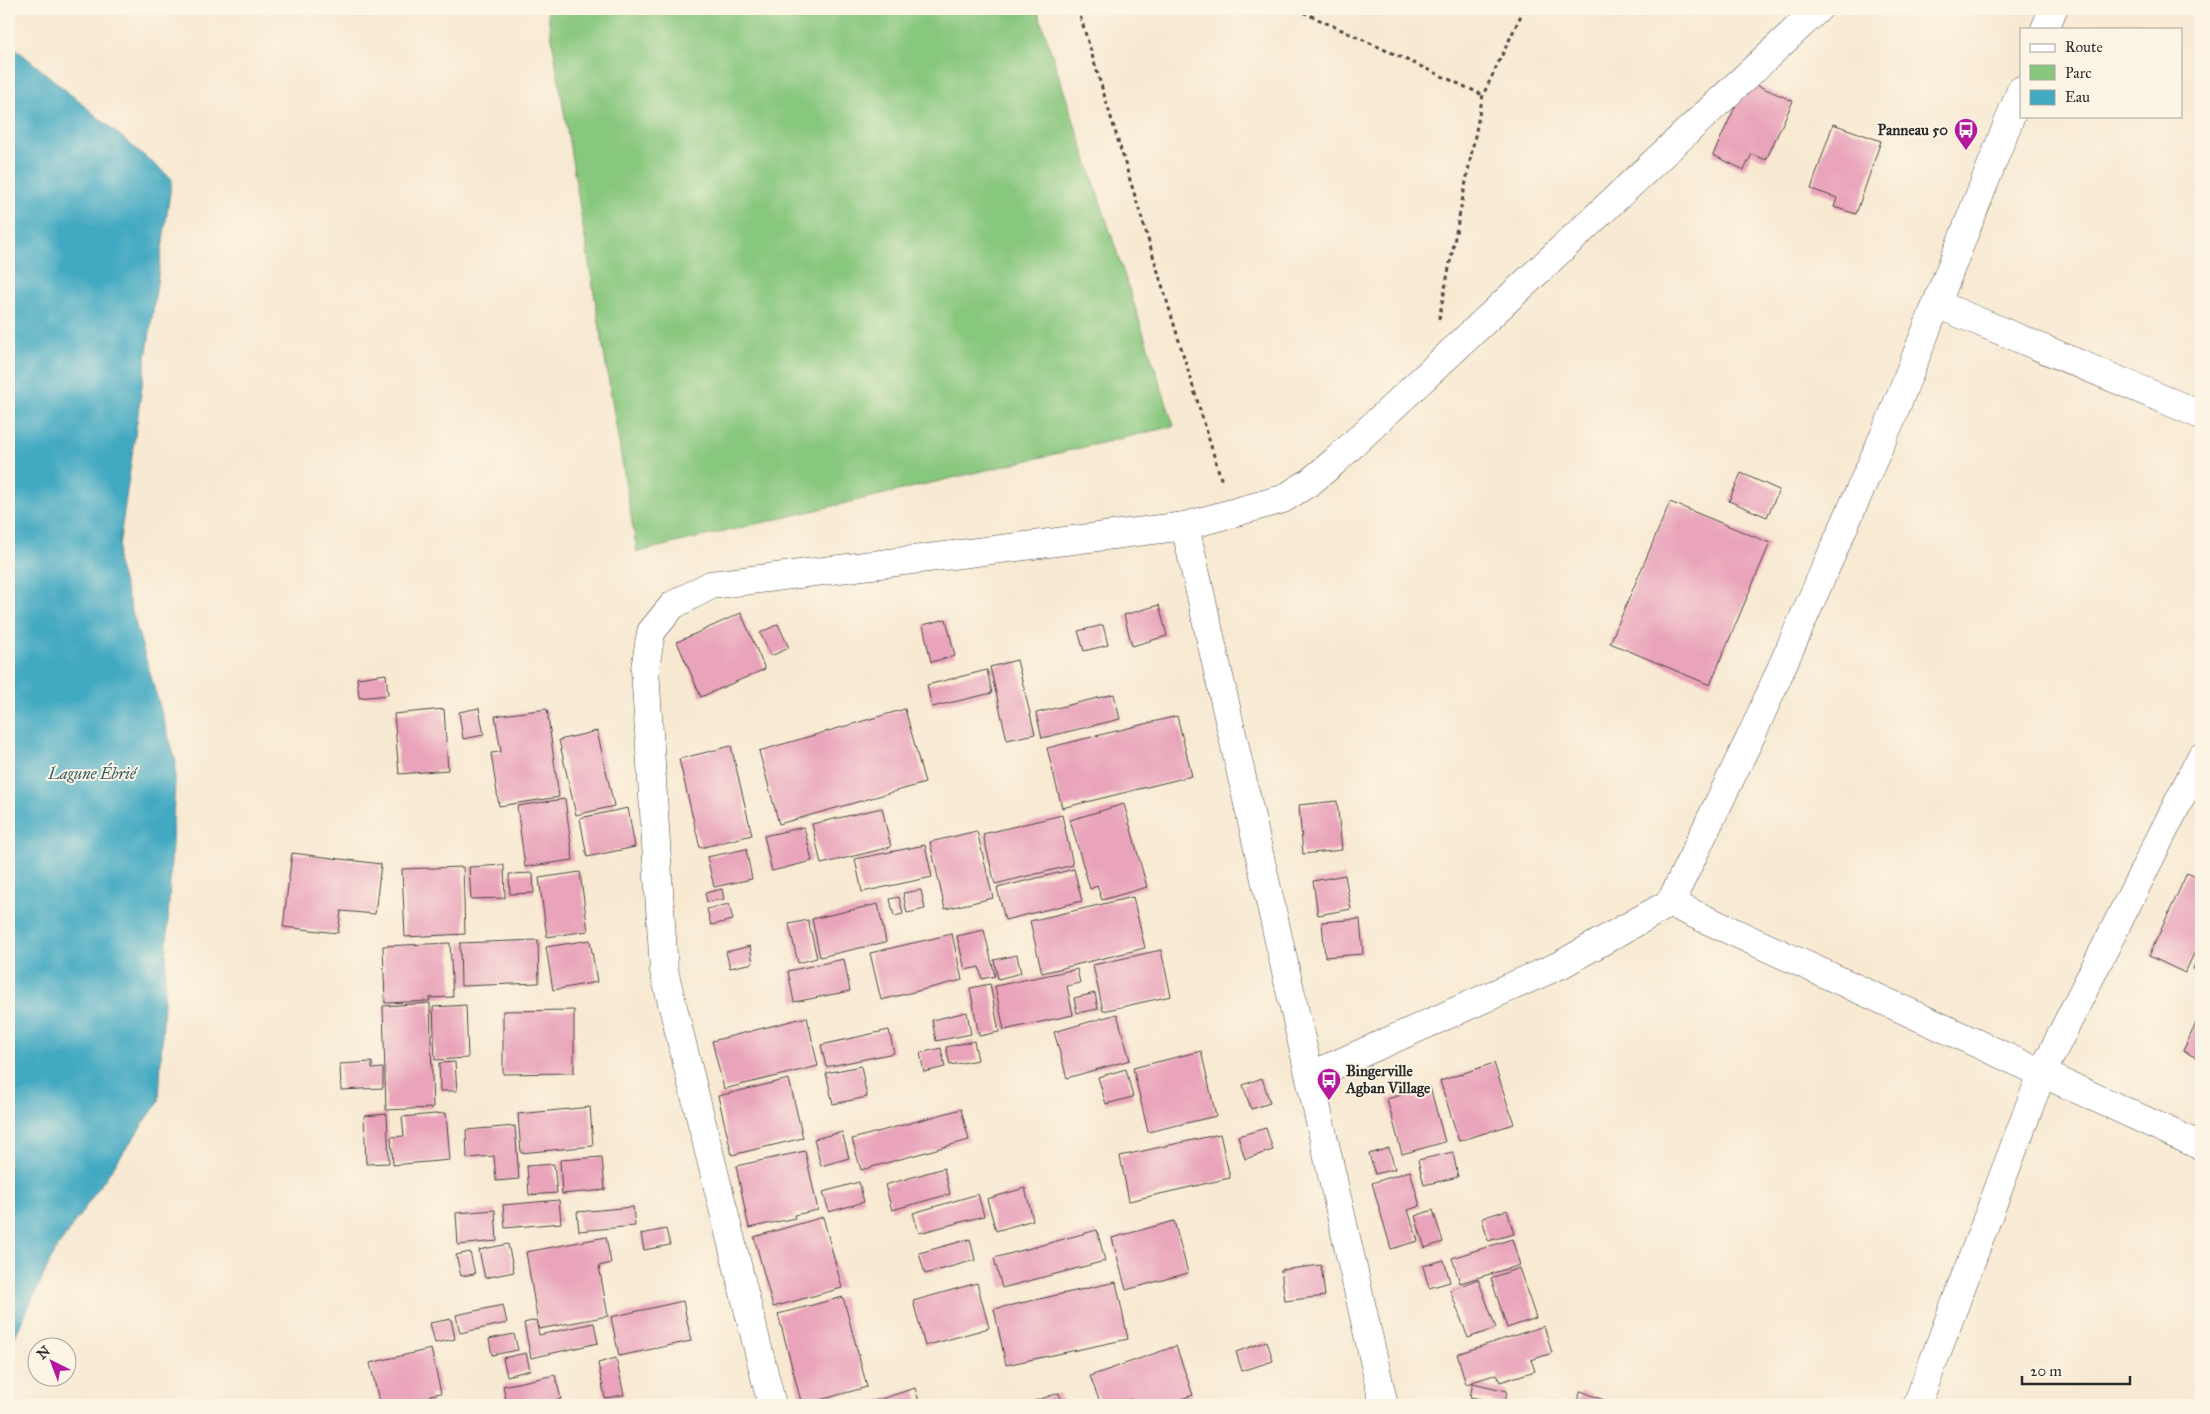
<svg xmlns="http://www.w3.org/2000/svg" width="2210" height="1414" viewBox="0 0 2210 1414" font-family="'IM FELL Great Primer',serif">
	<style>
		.green { fill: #88c77e; stroke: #5a7954 }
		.water { fill: #42a9c2; stroke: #366a76 }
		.building { fill: #e9a3ba }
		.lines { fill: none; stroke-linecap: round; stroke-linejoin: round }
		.minor-casing { stroke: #4a4844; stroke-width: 29 }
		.path { stroke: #4a4844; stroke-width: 3; stroke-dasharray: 4 4; stroke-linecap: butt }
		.minor { stroke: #fff; stroke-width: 28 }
		.labels { text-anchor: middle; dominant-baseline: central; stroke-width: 4; stroke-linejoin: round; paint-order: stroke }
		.poi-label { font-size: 15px; font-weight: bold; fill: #2b2b2b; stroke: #fcf5e5; text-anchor: end }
		.water-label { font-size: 16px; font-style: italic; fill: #345d67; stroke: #fcf5e5 }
	</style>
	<rect width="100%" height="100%" fill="#fcf5e5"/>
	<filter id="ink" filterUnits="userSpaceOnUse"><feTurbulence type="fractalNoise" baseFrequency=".02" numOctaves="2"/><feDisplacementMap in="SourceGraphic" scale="10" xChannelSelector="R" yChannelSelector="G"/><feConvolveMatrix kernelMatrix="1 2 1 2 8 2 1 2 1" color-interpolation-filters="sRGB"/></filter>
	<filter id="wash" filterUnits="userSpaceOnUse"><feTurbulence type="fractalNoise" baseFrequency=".0096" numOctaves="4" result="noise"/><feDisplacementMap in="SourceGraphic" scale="20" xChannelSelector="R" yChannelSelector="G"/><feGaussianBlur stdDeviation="1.12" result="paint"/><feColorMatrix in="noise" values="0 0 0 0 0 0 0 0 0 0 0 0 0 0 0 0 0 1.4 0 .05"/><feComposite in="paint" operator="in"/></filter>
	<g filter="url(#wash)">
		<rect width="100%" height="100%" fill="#f8e9d2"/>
		<path class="green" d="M547,9H1037L1174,426L637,552Z"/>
		<path class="water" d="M9,43L172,179L117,560L176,762L159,1101L55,1251L9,1349Z"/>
		<g id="blocks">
			<path class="building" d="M1747,81L1793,101L1766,160L1752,154L1744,170L1713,155Z
				M1833,124L1881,141L1856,214L1834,207L1837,198L1811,189Z
				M1741,473L1779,490L1767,517L1729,501Z
				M1670,502L1770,543L1710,685L1610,643Z
				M1159,605L1167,636L1132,646L1124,615Z
				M741,613L765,669L701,697L677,642Z
				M946,619L955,656L931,662L923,625Z
				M778,624L789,648L771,656L760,633Z
				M1103,625L1108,645L1084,651L1078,631Z
				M1017,660L1035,734L1007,740L990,667Z
				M987,670L992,693L932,707L927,685Z
				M386,674L388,695L359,698L357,678Z
				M1114,694L1120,719L1042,738L1036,713Z
				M479,708L484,735L463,739L459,712Z
				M444,709L448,770L399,774L394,714Z
				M547,709L559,797L499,806L491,753L501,752L495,716Z
				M905,709L925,783L779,824L759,751Z
				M1177,716L1192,776L1062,808L1047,748Z
				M597,731L614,806L576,815L559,740Z
				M731,746L752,835L700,848L679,759Z
				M565,799L573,860L525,867L517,806Z
				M1337,801L1342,850L1303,854L1299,805Z
				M1124,804L1147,887L1102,900L1097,886L1090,889L1070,820Z
				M628,808L635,847L587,857L580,818Z
				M882,808L891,847L821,864L812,824Z
				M1062,815L1073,865L995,884L983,834Z
				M804,827L812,861L772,871L764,836Z
				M977,831L993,898L945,909L930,842Z
				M925,845L932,877L862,892L855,859Z
				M746,849L752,879L714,887L707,857Z
				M292,853L381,864L375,914L341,911L338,933L283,927Z
				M504,865L505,898L471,899L469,867Z
				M463,867L465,934L405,937L402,869Z
				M1074,869L1082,901L1005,920L997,888Z
				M580,872L588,931L547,937L539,878Z
				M533,873L534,893L510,894L509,874Z
				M2187,873L2201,879V973L2193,969L2201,951L2196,949L2185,973L2149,956Z
				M1345,875L1351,909L1318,915L1313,881Z
				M722,889L724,899L707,902L705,893Z
				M921,890L925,909L907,913L903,893Z
				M899,897L903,914L894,916L890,899Z
				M1133,897L1145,948L1042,973L1030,921Z
				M729,904L733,920L711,925L707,909Z
				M878,904L886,942L820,957L812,919Z
				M1360,919L1363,954L1325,957L1322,922Z
				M808,920L817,958L798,963L789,924Z
				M984,930L995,976L982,979L979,967L965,970L957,936Z
				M952,934L962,980L881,1000L870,953Z
				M538,940L539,983L461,986L460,943Z
				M590,940L597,982L553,990L546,947Z
				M450,943L453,997L429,998L430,1001L385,1003L383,946Z
				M750,946L753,963L730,968L726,952Z
				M1161,950L1171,996L1103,1011L1093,965Z
				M1017,955L1021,973L998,979L994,960Z
				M844,959L850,991L794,1002L788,971Z
				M1077,969L1080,983L1067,986L1073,1015L1004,1030L995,986Z
				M990,984L999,1032L979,1036L970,988Z
				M1095,993L1098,1009L1077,1013L1074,998Z
				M430,1003L433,1108L386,1110L383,1006Z
				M466,1005L468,1058L435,1060L433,1007Z
				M574,1010V1073L503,1074V1011Z
				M967,1012L971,1034L936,1041L932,1020Z
				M1117,1014L1130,1060L1067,1078L1054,1032Z
				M807,1017L818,1066L724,1089L712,1041Z
				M2198,1019L2201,1020V1060L2183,1051Z
				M889,1030L894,1053L826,1067L821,1045Z
				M974,1041L978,1060L950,1065L946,1047Z
				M941,1048L945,1067L924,1072L920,1053Z
				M1201,1051L1216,1116L1148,1132L1133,1068Z
				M372,1062V1069L383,1068V1088L341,1090L340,1064Z
				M455,1062L457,1091H440L439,1063Z
				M1494,1063L1514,1124L1459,1141L1440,1081Z
				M861,1066L867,1097L833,1104L826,1073Z
				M1126,1069L1133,1097L1106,1104L1098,1077Z
				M1262,1078L1270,1103L1251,1109L1243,1085Z
				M789,1079L803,1138L732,1155L718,1096Z
				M1430,1087L1445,1142L1402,1154L1387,1099Z
				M590,1107L593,1146L521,1153L518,1114Z
				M961,1109L969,1140L861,1170L852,1139Z
				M446,1113L450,1160L393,1165L391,1137L404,1136L402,1117Z
				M387,1114L389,1163L366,1164L364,1116Z
				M515,1126L519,1179L496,1181L494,1156L467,1158L466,1130Z
				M1266,1128L1273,1150L1245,1159L1238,1136Z
				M842,1132L849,1158L821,1166L814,1139Z
				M1220,1134L1230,1178L1129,1201L1120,1156Z
				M1389,1148L1395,1169L1375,1174L1369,1154Z
				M805,1151L818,1210L794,1215L795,1218L749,1228L736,1166Z
				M1453,1152L1458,1177L1424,1185L1418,1160Z
				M602,1157L605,1190L562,1194L560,1160Z
				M554,1164L557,1193L529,1195L527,1166Z
				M944,1168L950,1194L892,1210L885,1185Z
				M1410,1171L1420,1206L1408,1210L1418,1241L1391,1249L1372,1183Z
				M859,1182L864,1202L829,1212L823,1192Z
				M1025,1188L1033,1220L996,1231L987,1199Z
				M978,1194L984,1216L919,1233L913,1213Z
				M559,1200L561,1223L505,1228L503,1205Z
				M633,1207L635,1226L579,1231L577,1212Z
				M495,1210L497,1241L458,1245L456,1213Z
				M1433,1210L1443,1242L1425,1248L1415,1216Z
				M1507,1210L1514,1234L1488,1241L1482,1218Z
				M823,1217L842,1288L773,1307L754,1237Z
				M1174,1221L1188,1273L1126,1290L1112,1238Z
				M666,1229L670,1245L644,1250L641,1234Z
				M1097,1230L1105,1261L1002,1288L994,1258Z
				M606,1237L611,1263L599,1266L608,1316L539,1329L526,1252Z
				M970,1239L975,1260L925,1274L919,1253Z
				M1512,1239L1520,1265L1460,1283L1452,1258Z
				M508,1244L514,1272L485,1278L479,1250Z
				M470,1252L475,1274L461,1276L456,1255Z
				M1444,1260L1450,1282L1429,1288L1423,1266Z
				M1321,1265L1325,1296L1285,1301L1281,1270Z
				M1519,1268L1536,1318L1507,1328L1491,1278Z
				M1478,1279L1496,1328L1468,1338L1450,1290Z
				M1116,1282L1128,1339L1006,1365L994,1309Z
				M977,1283L989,1328L925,1346L913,1301Z
				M843,1297L867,1387L802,1405L778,1314Z
				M683,1301L691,1341L619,1356L611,1317Z
				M503,1305L507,1323L460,1333L456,1315Z
				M451,1319L455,1339L435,1343L430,1323Z
				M536,1320L539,1335L594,1323L598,1343L531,1358L524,1323Z
				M1544,1326L1552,1353L1531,1360L1535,1371L1500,1382L1497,1374L1466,1384L1457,1354Z
				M514,1334L518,1350L492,1355L489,1339Z
				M1267,1341L1273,1361L1242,1371L1236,1352Z
				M1176,1346L1193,1395L1164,1405H1133L1131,1399L1113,1405H1101L1090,1376Z
				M431,1349L441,1393L430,1395L432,1405H380L370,1363Z
				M526,1353L530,1370L507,1376L503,1358Z
				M616,1358L624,1395L605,1398L598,1363Z
				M555,1375L561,1399L534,1405H507L503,1386Z
				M1473,1383L1507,1391L1505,1404L1470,1397Z
				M915,1388L920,1405H863Z
				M1581,1391L1616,1405H1575Z
				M1059,1393L1063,1405H1022Z"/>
		</g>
	</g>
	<g filter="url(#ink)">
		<use href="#blocks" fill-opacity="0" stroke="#4a4844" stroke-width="1"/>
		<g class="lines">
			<defs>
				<path id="minor" d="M2045,29L2053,9
					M1937,304L2201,415
					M1185,526L1384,1405
					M1670,903L2201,1146
					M1310,1076L1560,965L1670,903L1753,732L1890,422L2021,90
					M772,1405L664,971L645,669L651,632L673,605L711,585L1185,526L1283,499L1310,482L1334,462L1818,9
					M1917,1405L2042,1073L2201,757"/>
			</defs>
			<use href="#minor" class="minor-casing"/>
			<path class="path" d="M1078,9L1222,482
				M1296,9L1483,95
				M1439,319L1483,95L1524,9"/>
			<use href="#minor" class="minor"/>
		</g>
	</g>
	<defs>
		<symbol id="bus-pin" viewBox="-11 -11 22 30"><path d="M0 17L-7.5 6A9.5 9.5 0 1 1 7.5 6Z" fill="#b5179e" stroke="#fcf5e5"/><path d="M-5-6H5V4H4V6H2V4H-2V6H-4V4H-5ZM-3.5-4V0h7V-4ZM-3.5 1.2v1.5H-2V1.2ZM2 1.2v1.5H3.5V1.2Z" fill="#fff"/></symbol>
	</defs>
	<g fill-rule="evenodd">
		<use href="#bus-pin" x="1952" y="116" width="28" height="38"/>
		<use href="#bus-pin" x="1315" y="1066" width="28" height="38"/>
	</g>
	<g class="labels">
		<g class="poi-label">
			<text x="1948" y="130">Panneau 50</text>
			<text x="1346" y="1071" text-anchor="start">Bingerville<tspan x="1346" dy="17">Agban Village</tspan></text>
		</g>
		<g class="water-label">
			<text x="92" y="773">Lagune Ébrié</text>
		</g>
	</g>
	<rect width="2210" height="1414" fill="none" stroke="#fcf5e5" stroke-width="30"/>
	<rect x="2020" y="28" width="162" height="90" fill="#fcf5e5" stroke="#a8a49b"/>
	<rect x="2030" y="44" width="25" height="8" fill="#ffffff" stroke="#a8a49b"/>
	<text x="2065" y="52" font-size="15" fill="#2b2b2b">Route</text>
	<rect x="2030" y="65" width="25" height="15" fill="#88c77e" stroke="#a8a49b"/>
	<text x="2065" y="78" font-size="15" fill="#2b2b2b">Parc</text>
	<rect x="2030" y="90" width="25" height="15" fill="#42a9c2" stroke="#a8a49b"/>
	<text x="2065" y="102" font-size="15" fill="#2b2b2b">Eau</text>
	<g transform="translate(52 1362) rotate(318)"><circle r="24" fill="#fcf5e5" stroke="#a8a49b"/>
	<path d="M0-4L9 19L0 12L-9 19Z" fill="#b5179e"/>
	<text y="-8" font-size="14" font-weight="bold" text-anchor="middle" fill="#2b2b2b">N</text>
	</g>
	<path d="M2022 1376v8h108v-8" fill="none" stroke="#2b2b2b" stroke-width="2.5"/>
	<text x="2030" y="1376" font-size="15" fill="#2b2b2b" stroke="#fcf5e5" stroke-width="4" paint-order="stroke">20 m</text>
</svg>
